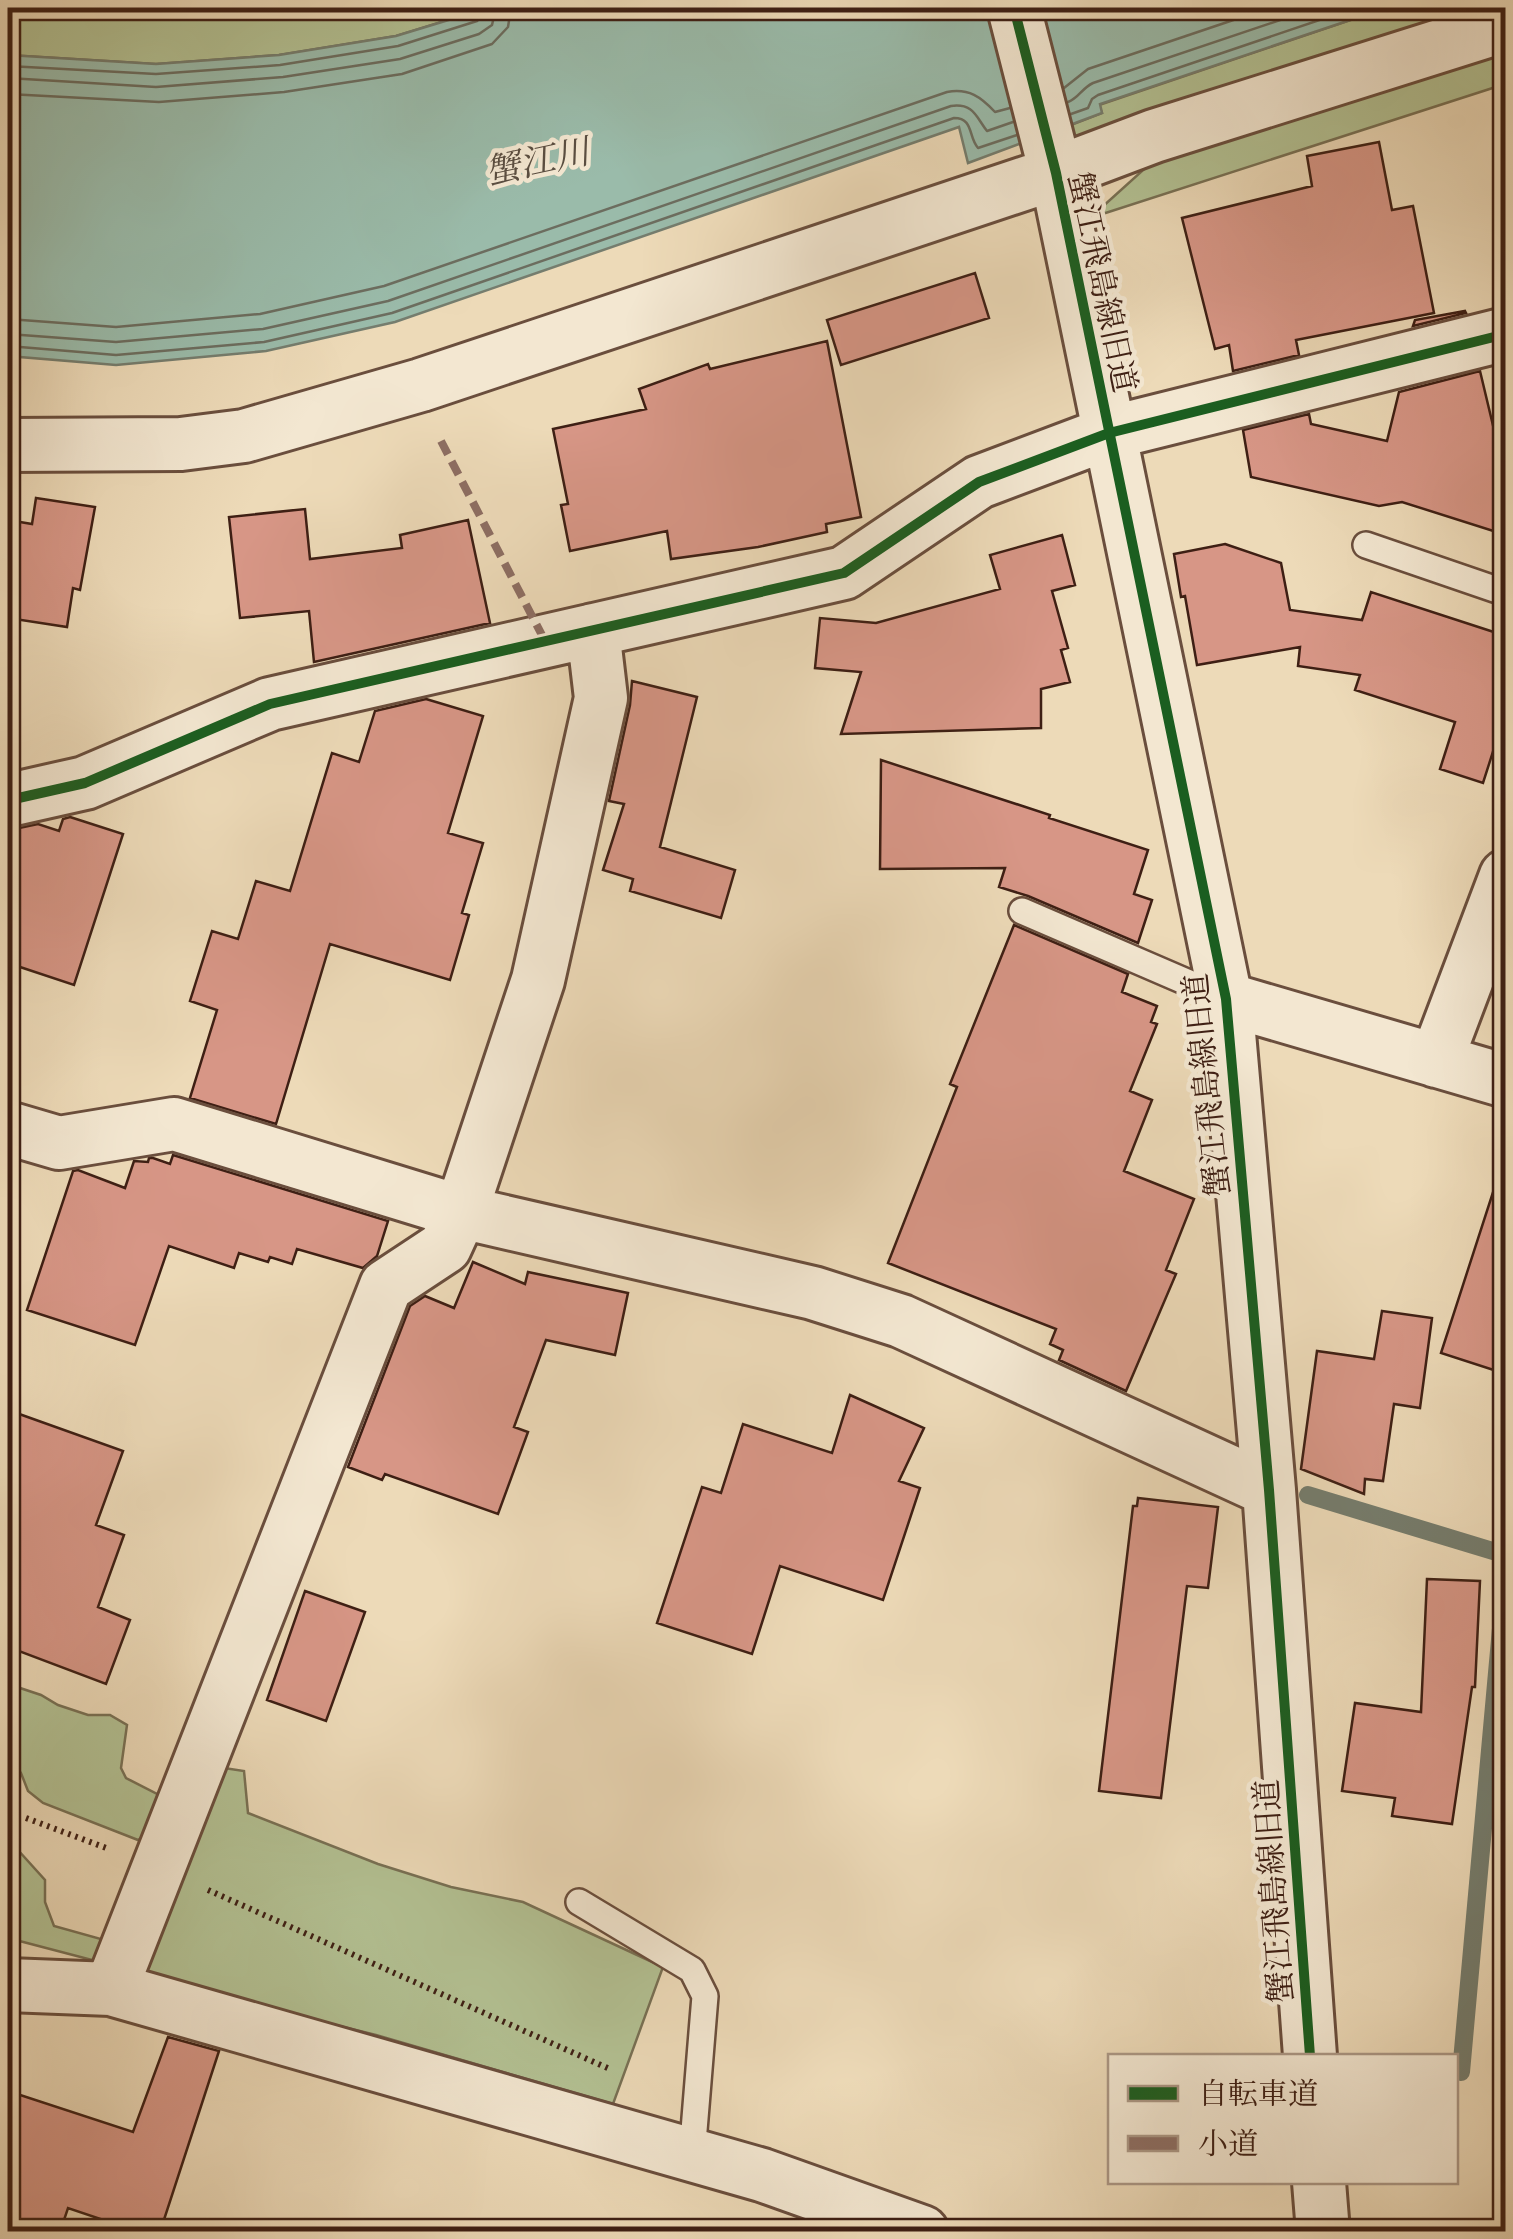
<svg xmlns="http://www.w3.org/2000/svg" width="1513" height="2239" viewBox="0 0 1513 2239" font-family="'Gentium Book Plus','Noto Serif JP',serif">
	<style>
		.green { fill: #b3c193; stroke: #787054; stroke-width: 2.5 }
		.water { fill: #9abbaa; stroke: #757d6e; stroke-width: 2.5 }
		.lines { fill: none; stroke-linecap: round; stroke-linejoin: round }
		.shore { stroke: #6c6d5f; stroke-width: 2.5 }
		.stream { stroke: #757d6e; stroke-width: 18 }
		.building { fill: #d79686; stroke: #3e1f14; stroke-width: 2.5 }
		.service-casing { stroke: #6a4e3d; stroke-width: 30 }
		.minor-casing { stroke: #6a4e3d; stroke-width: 58 }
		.path { stroke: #3e1f14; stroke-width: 6; stroke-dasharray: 2.5 5; stroke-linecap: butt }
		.service { stroke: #f3e7d1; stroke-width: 25 }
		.minor { stroke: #f3e7d1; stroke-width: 52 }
		.quiet { stroke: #8d6e63; stroke-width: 8; stroke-dasharray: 15 8; stroke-linecap: butt }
		.cycleway-casing { stroke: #f3e7d1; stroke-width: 16 }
		.cycleway { stroke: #1b5e20; stroke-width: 10 }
		.labels { text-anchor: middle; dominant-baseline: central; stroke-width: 9; stroke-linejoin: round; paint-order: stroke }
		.street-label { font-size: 32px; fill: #3e1f14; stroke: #f3e7d1 }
		.water-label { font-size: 35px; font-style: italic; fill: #5a4e41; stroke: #f3e7d1 }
	</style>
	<rect width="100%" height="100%" fill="#eddab8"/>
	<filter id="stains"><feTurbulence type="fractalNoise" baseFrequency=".002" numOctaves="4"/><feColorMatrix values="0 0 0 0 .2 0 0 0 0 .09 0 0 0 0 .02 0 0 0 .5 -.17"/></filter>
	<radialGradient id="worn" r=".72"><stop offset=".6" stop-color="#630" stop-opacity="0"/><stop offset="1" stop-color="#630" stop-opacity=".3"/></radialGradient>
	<path class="green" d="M8,8C65,7 121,15 179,8H487L396,36L279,55L156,64L8,55Z
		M1386,8H1492L1082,146L1063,128L1102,113L1099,105Z
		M1505,42V84L1090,218L1153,161Z
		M8,1684L41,1695L58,1705L88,1715H110L127,1725L121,1768L126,1778L157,1794L164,1806L151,1832L138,1840L43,1803L28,1791L21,1773L8,1755Z
		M224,1768L244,1771L248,1813L378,1864L451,1887L523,1902L663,1967L613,2104L376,2035L148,1979L146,1937Z
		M8,1839L45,1880V1902L54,1926L101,1939L115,1954L111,1965L8,1938Z"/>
	<path class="water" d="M488,8H1386L1100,104L1102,113L968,163L959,127L395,322L266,351L116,365L8,356V55L156,64L279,55L396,36Z"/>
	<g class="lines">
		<path class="shore" d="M8,66L156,74L280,65L398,46L477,21L483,15L484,8
			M8,78L156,87L283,77L400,59L479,34L492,25L496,8
			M1064,88L1088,69L1269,8
			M8,94L159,102L284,92L402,74L492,44L508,27L511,8
			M1068,102C1079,98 1082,88 1093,83L1316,8
			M1071,114L1088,108L1092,99L1098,95L1355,8
			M8,319L116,327L260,314L384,286L947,92C969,88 981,97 995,112L1010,108
			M8,334L116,342L263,329L388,301L951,106C974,103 976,117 987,131L1013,122
			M8,346L116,355L264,342L392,313L954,118C974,118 968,137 978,148L1017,135"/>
		<path class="stream" d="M1308,1495L1506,1555
			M1461,2072L1506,1573"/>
	</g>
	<path class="building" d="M1379,142L1392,210L1413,206L1434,313L1296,340L1299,355L1233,371L1229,345L1215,349L1182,218L1312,186L1307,156Z
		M975,273L989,318L841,365L827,320Z
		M1465,311L1466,313L1413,326L1415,320Z
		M827,341L861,517L826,524L827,532L758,547L671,559L667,531L570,551L561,505L568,504L553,429L646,409L639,389L708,364L710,369Z
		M1480,371L1506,480V535L1402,502L1379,506L1251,477L1243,430L1309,414L1311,424L1387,441L1399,392Z
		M36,498L95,507L80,590L73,588L67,627L8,618V520L32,524Z
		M305,509L310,559L402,548L400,535L468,520L490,623L314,662L309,611L240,618L229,517Z
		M1062,535L1075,585L1052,591L1068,648L1061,650L1070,682L1041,689V728L841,734L861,672L815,668L820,618L876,623L1000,589L990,555Z
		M1225,544L1281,563L1290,610L1362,620L1371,592L1506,636V742L1497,739L1483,783L1440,769L1455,722L1355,690L1360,675L1298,666L1300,647L1197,665L1185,596L1181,597L1174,554Z
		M632,681L697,697L660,847L735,870L721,918L630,891L633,879L603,870L624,804L609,801L630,705Z
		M426,699L483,716L448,833L483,843L462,913L469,915L450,980L330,944L276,1124L190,1098L217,1010L190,1001L212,931L238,939L256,881L290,891L332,753L359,762L375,711Z
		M881,760L1050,815L1049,818L1148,850L1134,894L1152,900L1138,943L1028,896L999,887L1005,868L880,869Z
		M70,817L123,834L74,985L8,963V864L19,828L38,824L59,831L63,819Z
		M1014,925L1128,974L1122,992L1157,1006L1151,1022L1157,1024L1130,1091L1152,1100L1124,1171L1194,1199L1166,1270L1176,1274L1126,1391L1059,1360L1063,1350L1050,1344L1056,1329L888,1263L957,1087L950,1084Z
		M173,1155L388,1221L377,1256L363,1268L297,1249L292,1264L270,1257L268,1262L239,1253L234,1268L169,1246L135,1345L27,1310L73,1171L78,1170L125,1188L134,1161L148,1162L149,1158H153L170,1164Z
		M1496,1183L1506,1185V1374L1441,1353Z
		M473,1262L525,1284L528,1272L628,1293L615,1355L546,1340L514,1427L528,1432L498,1514L385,1474L382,1480L348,1467L410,1306L425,1296L454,1308Z
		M1382,1311L1432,1318L1420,1408L1394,1404L1383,1481L1365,1479L1364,1494L1301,1469L1317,1351L1374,1359Z
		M850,1395L924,1428L899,1481L920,1488L883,1600L780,1566L752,1654L657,1623L702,1487L721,1493L743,1424L832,1453Z
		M8,1410L123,1451L96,1525L124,1535L98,1607L130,1620L106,1684L8,1647Z
		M1138,1498L1218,1507L1208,1588L1187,1586L1161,1798L1099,1791L1133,1506H1137Z
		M1427,1579L1480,1581L1475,1687H1472L1452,1824L1392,1816L1395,1798L1342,1791L1355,1703L1421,1712Z
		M305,1591L365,1612L326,1721L267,1700Z
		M168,2037L219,2051L160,2232H139L68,2208L60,2232H8V2091L133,2132Z"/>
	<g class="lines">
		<defs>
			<path id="service" d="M1366,545L1506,593
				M1022,911L1226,999
				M579,1902L692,1970L705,1996L692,2155"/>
			<path id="minor" d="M1014,8L1056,173L1226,999L1269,1490L1310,2056
				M8,445L181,444L244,436L421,385L1056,173L1154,136L1506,25
				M8,798L14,799L85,783L270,704L844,573L979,482L1109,433L1506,334
				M1226,999L1506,1081
				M1436,1061L1506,876
				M8,1128L59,1143L174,1124L461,1212L813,1293L901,1321L1269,1490
				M8,1985L111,1989L762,2175L922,2232
				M111,1989L386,1286L445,1247L461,1212L538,980L601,698L593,630
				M1319,2182L1323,2232"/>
		</defs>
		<use href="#service" class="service-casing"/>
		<use href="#minor" class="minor-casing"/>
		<path class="path" d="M26,1818L109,1849
			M208,1890L612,2070"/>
		<use href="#service" class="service"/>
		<use href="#minor" class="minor"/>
		<path class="quiet" d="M441,441L545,641"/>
		<defs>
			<path id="cycleway" d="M1014,8L1056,173L1226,999L1269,1490L1310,2056
				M8,798L14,799L85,783L270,704L844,573L979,482L1109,433L1506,334"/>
		</defs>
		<use href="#cycleway" class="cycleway-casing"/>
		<use href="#cycleway" class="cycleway"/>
	</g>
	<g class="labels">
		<g class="street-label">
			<text transform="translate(1103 282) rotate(78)">蟹江飛島線旧道</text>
			<text transform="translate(1206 1085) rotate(-96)">蟹江飛島線旧道</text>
			<text transform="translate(1273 1891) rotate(-94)">蟹江飛島線旧道</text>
		</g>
		<g class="water-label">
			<text transform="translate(537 161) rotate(-12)">蟹江川</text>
		</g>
	</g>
	<rect width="1513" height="2239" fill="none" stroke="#eddab8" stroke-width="40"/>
	<rect x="10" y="10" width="1493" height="2219" fill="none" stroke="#3e1f14" stroke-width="5"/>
	<rect x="20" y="20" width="1473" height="2199" fill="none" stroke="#3e1f14" stroke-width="2.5"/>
	<rect x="1108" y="2054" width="350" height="130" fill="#f3e7d1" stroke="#ab9785" stroke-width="2.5"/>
	<rect x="1128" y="2086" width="50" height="15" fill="#1b5e20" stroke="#ab9785" stroke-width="2.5"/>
	<text x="1198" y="2104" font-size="30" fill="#3e1f14">自転車道</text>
	<rect x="1128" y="2136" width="50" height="15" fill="#8d6e63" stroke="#ab9785" stroke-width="2.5"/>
	<text x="1198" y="2154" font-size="30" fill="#3e1f14">小道</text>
	<rect width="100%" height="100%" filter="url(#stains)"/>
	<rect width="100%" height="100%" fill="url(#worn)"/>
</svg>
